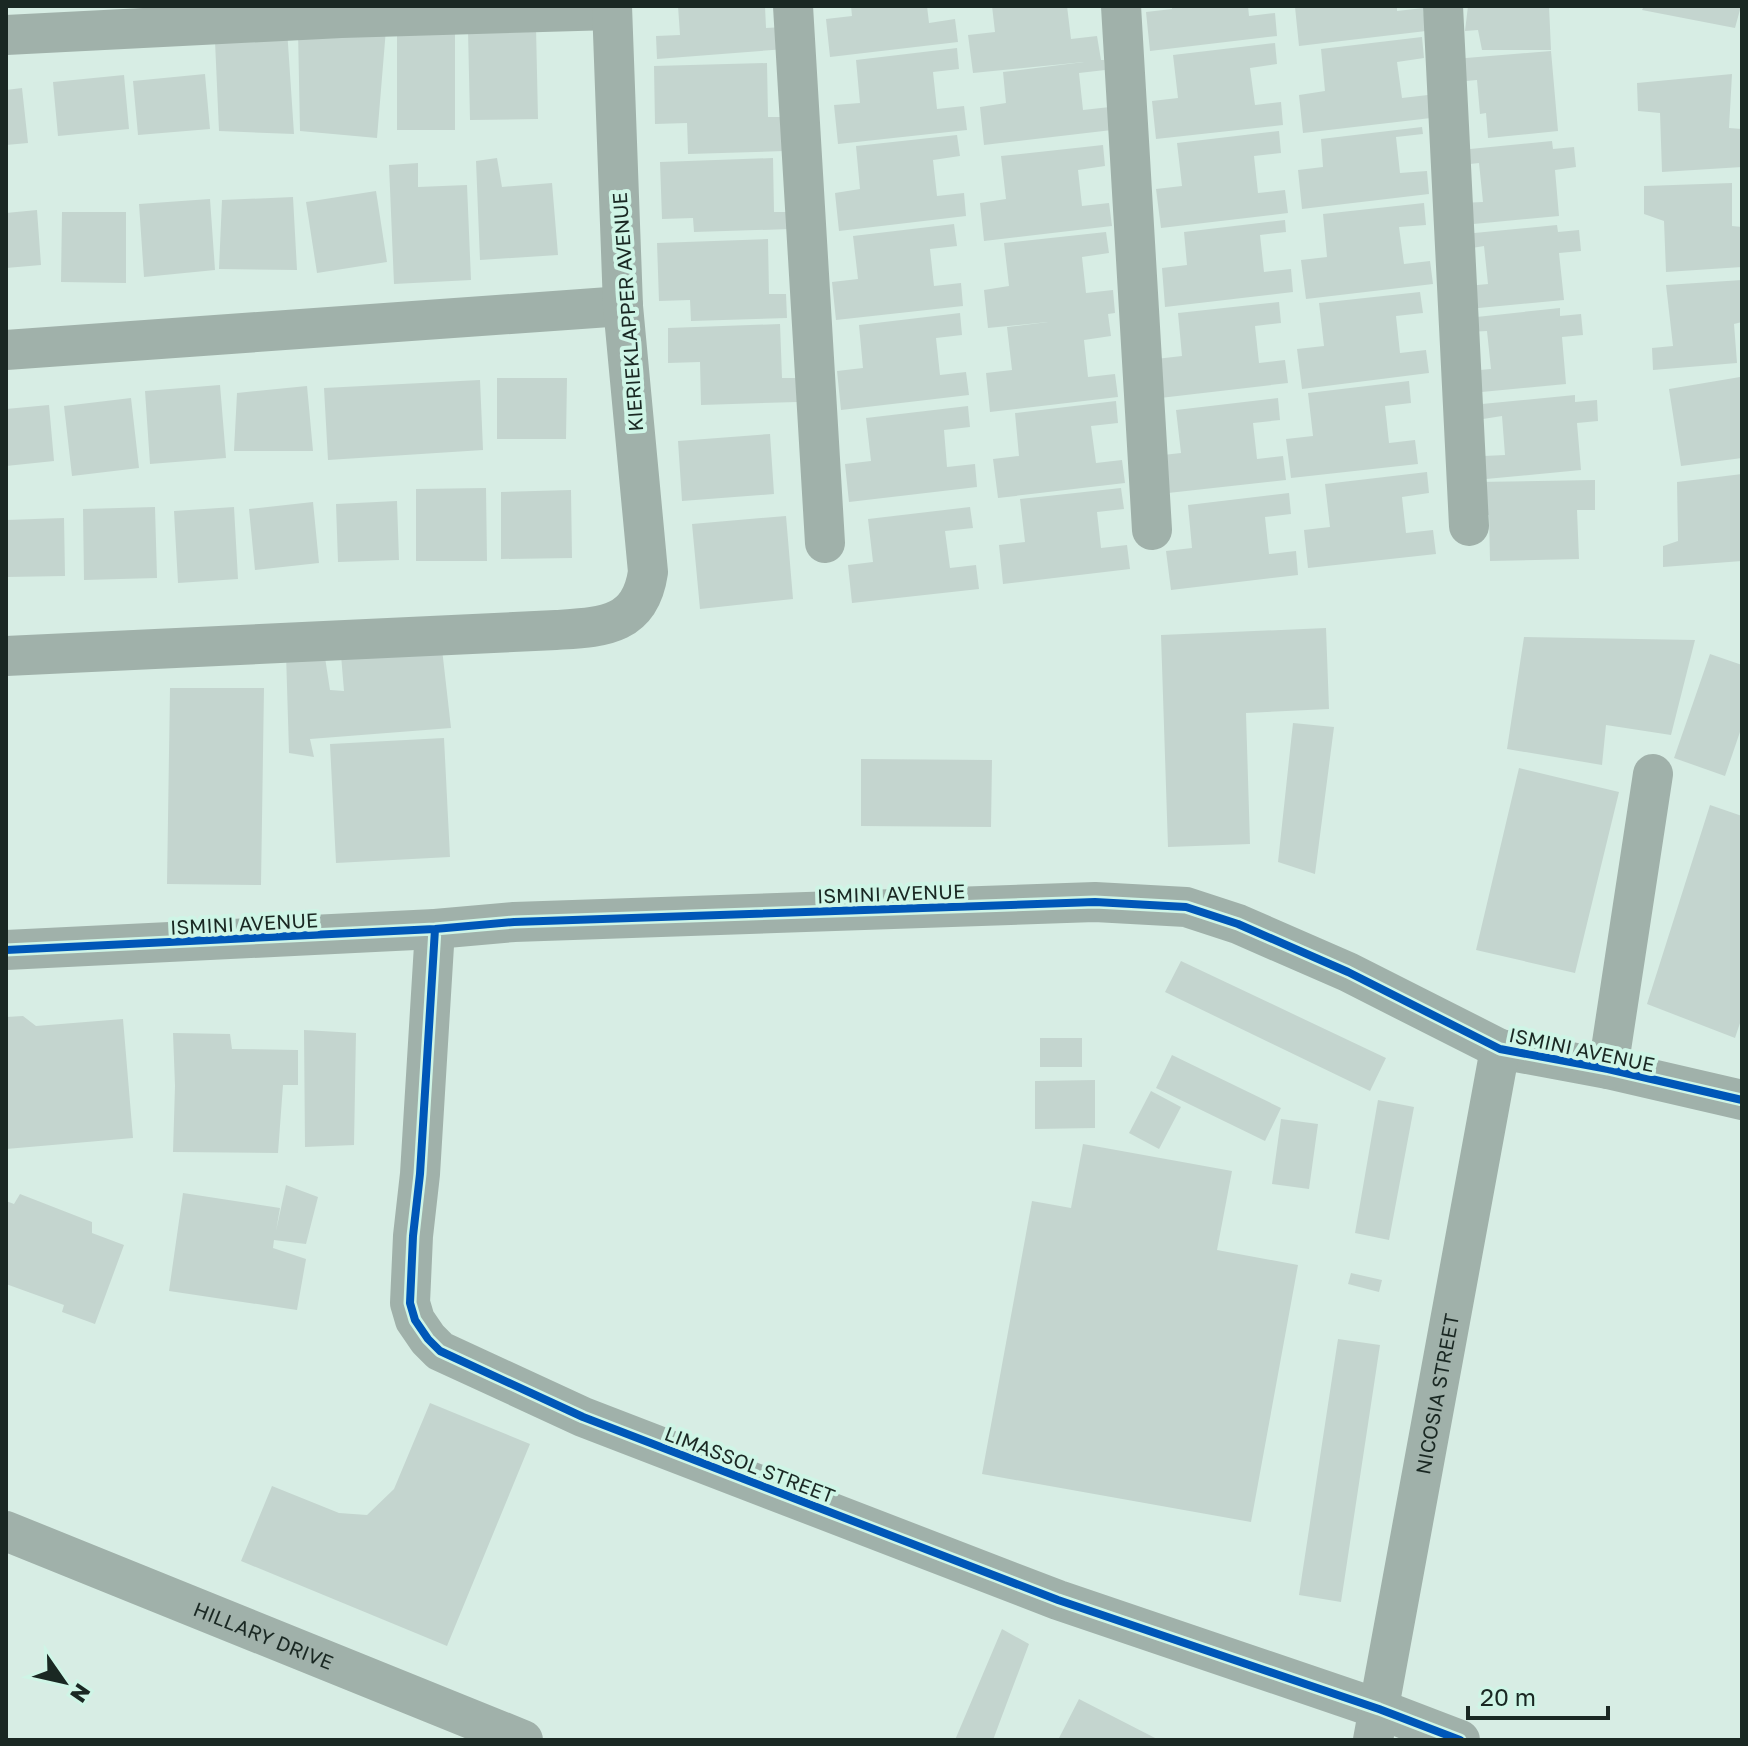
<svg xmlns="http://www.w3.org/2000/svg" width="1748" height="1746" viewBox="0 0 1748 1746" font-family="'Golos Text',sans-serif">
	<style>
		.building { fill: #c4d5cf }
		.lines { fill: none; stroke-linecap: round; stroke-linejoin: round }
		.minor { stroke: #a0b1aa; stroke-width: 40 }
		.cycleway-casing { stroke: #cff5e6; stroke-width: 13 }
		.cycleway { stroke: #0057b8; stroke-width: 8 }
		.labels { text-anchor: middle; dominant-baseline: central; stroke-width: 8; stroke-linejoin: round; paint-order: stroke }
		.street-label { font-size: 20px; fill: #1a2823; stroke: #cff5e6 }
	</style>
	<rect width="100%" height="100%" fill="#d7ede4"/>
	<path class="building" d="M678,6H765L766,28L784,27L786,49L657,59L656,36L680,35Z
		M851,6H927L929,23L955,19L958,42L830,57L826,19L852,16Z
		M992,6H1067L1071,39L1097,36L1101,60H1104L1105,70L1079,73L1083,110L1110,107L1112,130L984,145L980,107L1006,103L1003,72L1084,62L973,73L968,35L995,32Z
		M1172,6H1248L1249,16L1275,13L1277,36L1150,51L1146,12L1172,9Z
		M1305,6H1397V11L1423,8L1426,31L1299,46L1295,7Z
		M1468,6H1549L1551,50H1482L1478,30L1465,31Z
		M1644,6H1741L1735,28L1642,10Z
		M536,27L538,119L470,120L468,30Z
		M287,29L294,134L219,131L215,41Z
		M386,29L377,138L300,131L298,30Z
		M397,30H455V130H397Z
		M1422,37L1424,58L1397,62L1402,98L1428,95L1431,118L1303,133L1299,95L1325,91L1321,49Z
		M1275,43L1277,64L1250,68L1255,105L1281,102L1283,125L1156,139L1152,101L1178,98L1173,55Z
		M957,48L959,69L933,72L937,109L964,106L967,130L838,144L834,105L860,103L856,60Z
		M1551,51L1558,131L1488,138L1486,113L1480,114L1477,80L1455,82L1454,59Z
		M767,63L768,117H783L784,151L688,154L687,123L655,124L654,66Z
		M205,74L210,129L138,135L133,81Z
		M1732,74L1729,128L1742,129V167L1662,172L1660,113L1638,111L1637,83Z
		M124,75L129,129L58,136L53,82Z
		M22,88L28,143L6,145V90Z
		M1422,127L1423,134L1396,137L1400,173L1427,171L1429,194L1302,209L1298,170L1323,167L1321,139Z
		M1279,131L1281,153L1254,156L1258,193L1285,190L1288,213L1161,228L1156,189L1182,186L1177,143Z
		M957,135L960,156L933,160L937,196L964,193L966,216L839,231L835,193L860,189L856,146Z
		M1552,141L1553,149L1574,147L1576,167L1555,170L1559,216L1463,225L1461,203L1483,202L1479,163L1461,165L1460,150Z
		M1103,145L1105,166L1078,170L1082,206L1109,203L1112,226L984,241L980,203L1006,199L1001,156Z
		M497,158L502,187L552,183L558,255L480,260L476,161Z
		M773,158L774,212H789L790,229L694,232L693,218L662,219L660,162Z
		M418,163V187L467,185L471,280L394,284L389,165Z
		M1732,183V226L1742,227V267L1666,272L1664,221L1644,214V186Z
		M376,191L387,262L317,273L306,202Z
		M293,197L297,270L219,269L222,200Z
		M210,199L215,270L144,277L139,204Z
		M1424,203L1426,225L1399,227L1404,264L1430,261L1433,284L1306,299L1301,260L1327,257L1323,214Z
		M37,210L41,265L6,268V213Z
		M62,212H126V283L61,282Z
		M1285,220L1286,232L1260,235L1264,272L1291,269L1293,292L1165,307L1162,268L1187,265L1184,232Z
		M954,224L957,246L930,249L934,286L961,283L963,306L836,320L832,282L858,279L853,236Z
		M1557,225L1558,232L1579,230L1581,251L1559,253L1564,300L1468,309L1467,286L1488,284L1484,246L1466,249L1464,234Z
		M1106,232L1109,253L1082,257L1086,293L1113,290L1115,313L1108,314L1111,336L1084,340L1088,377L1115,374L1118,397L990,412L986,373L1012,370L1007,327L1048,322L988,328L984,290L1009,286L1004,243Z
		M768,239L769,294H786L787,318L691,321L690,300L659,301L657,243Z
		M1742,280V322L1734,324L1737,363L1653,370L1652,348L1673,346L1666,285Z
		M1420,292L1423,313L1396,316L1400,353L1426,350L1429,373L1302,389L1297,349L1324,346L1319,303Z
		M1279,302L1281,323L1255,326L1259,363L1285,360L1288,383L1160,398L1156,359L1182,356L1178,313Z
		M1560,308V316L1581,314L1583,335L1562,337L1566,384L1471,393L1469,371L1491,369L1487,331L1468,332L1467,318Z
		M960,313L962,335L936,338L940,375L966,372L969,395L841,410L837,371L863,368L859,325Z
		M780,324L782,378H796L797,402L701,405L700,362L668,363V328Z
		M1740,377L1742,406V458L1681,466L1669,389Z
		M497,378H567L566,439H497Z
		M480,380L483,450L328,460L324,388Z
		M1409,381L1411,403L1385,406L1389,443L1415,440L1418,464L1291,478L1286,439L1313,436L1308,393Z
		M220,385L226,458L150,464L145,391Z
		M307,386L313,451H234L237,393Z
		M1575,395V402L1597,400L1598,421L1577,423L1581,470L1486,479L1484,456L1505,455L1502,416L1483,419L1482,404Z
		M131,398L139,468L72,476L64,406Z
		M1278,398L1280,420L1253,423L1257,459L1283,456L1286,480L1159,494L1154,456L1181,453L1176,410Z
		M1116,401L1118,423L1091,426L1096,463L1122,460L1125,483L998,498L993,459L1019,456L1015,413Z
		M49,405L54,461L6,466V409Z
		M968,406L970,427L944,430L947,467L975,464L977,487L849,502L845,464L871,461L866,418Z
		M770,434L774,494L682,501L678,441Z
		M1427,472L1429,493L1402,497L1406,533L1433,530L1436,554L1308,568L1304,530L1330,527L1325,484Z
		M1742,474V561L1663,567V546L1678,541L1677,482Z
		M1595,480V510H1577L1579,559L1490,561L1489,515L1478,516L1477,482Z
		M486,488L487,561H416V489Z
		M1121,488L1124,509L1097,512L1101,548L1127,545L1130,569L1003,584L999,545L1025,542L1020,499Z
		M571,490L572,558L501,559V492Z
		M1289,493L1291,514L1265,517L1269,554L1296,551L1298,575L1171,590L1166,551L1192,548L1188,505Z
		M397,501L399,560L338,562L336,504Z
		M313,502L319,563L255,570L249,509Z
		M155,507L157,578L84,580L83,509Z
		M234,507L238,579L178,583L174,511Z
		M970,507L973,528L945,531L950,568L976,565L979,589L852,603L848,565L873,562L868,519Z
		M786,516L793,599L700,609L692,524Z
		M64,518L65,576L6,577V520Z
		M1326,628L1329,709L1246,713L1250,844L1168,847L1161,635Z
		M1524,637L1695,640L1671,735L1606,725L1602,765L1507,749Z
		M442,649L451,728L310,739L314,757L289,753L286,653L324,651L330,690L344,691L341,655Z
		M1710,654L1742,665V726L1725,776L1674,758Z
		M170,688H264L261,885L167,884Z
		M1293,723L1334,727L1315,874L1278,862Z
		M444,738L450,857L336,863L330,744Z
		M861,759L992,760L991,827L861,826Z
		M1519,768L1619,792L1575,973L1476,950Z
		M1710,805L1742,816V1017L1735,1038L1647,1004Z
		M1181,961L1386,1058L1370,1091L1165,992Z
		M23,1016L36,1026L123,1019L133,1138L6,1149V1017Z
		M304,1030L356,1033L354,1145L305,1147Z
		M173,1033L230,1034L232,1049L298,1050V1085H283L278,1153L173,1152L175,1086Z
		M1040,1038H1082V1067H1040Z
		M1172,1055L1281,1108L1265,1141L1156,1088Z
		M1095,1080V1128L1035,1129V1081Z
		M1151,1091L1181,1107L1159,1149L1129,1133Z
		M1378,1100L1414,1107L1389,1240L1355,1233Z
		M1281,1119L1318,1124L1309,1189L1272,1184Z
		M1083,1144L1232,1171L1217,1250L1298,1265L1251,1522L982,1474L1032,1201L1071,1208Z
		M286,1185L318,1197L306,1244L274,1240L273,1248L306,1259L297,1310L169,1291L183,1193L280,1208L276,1231Z
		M20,1194L92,1222V1233L124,1245L95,1324L62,1312L64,1305L6,1284V1201L14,1204Z
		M1351,1273L1382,1280L1379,1292L1348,1284Z
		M1338,1339L1380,1345L1341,1602L1299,1595Z
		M430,1403L530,1444L447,1646L241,1561L272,1486L339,1513L367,1515L394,1489Z
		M1002,1629L1029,1644L993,1740H955Z
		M1079,1699L1159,1740H1058Z"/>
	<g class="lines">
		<g class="minor">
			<path d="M793,6L825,543"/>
			<path d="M1121,6L1152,530"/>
			<path d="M1443,6L1469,526"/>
			<path d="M6,35L341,18L612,10"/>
			<path d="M6,350L623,306"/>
			<path d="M6,656L556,630C602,627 640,627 648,572L623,306L612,6"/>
			<path d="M435,929L420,1174L413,1236L410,1303L415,1320L428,1339L440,1351L583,1417L1058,1600L1379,1709L1460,1740"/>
			<path d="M6,950L435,929L514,922L1095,902L1186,907L1238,924L1348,972L1500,1049L1608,1069L1742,1100"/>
			<path d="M1608,1069L1653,774"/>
			<path id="s1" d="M6,1531L523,1740"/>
			<path id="s2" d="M1373,1740L1500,1049"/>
		</g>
		<defs>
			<path id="cycleway" d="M435,929L420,1174L413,1236L410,1303L415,1320L428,1339L440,1351L583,1417L1058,1600L1379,1709L1460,1740
				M6,950L435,929L514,922L1095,902L1186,907L1238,924L1348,972L1500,1049L1608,1069L1742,1100"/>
		</defs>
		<use href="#cycleway" class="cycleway-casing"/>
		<use href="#cycleway" class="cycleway"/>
	</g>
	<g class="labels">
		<g class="street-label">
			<text transform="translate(627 312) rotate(-94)">KIERIEKLAPPER AVENUE</text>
			<text transform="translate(891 893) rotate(-2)">ISMINI AVENUE</text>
			<text transform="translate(244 923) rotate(-3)">ISMINI AVENUE</text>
			<text transform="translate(1582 1049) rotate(12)">ISMINI AVENUE</text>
			<text stroke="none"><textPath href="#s2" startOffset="352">NICOSIA STREET</textPath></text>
			<text transform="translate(750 1464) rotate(21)">LIMASSOL STREET</text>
			<text stroke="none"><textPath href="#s1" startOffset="278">HILLARY DRIVE</textPath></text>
		</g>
	</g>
	<rect width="1748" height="1746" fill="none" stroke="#1a2823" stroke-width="16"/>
	<g transform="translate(64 1682) rotate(124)" stroke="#cff5e6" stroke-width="6" paint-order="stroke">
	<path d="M0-6L14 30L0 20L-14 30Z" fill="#1a2823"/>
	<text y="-12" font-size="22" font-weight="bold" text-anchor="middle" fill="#1a2823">N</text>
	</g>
	<path d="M1468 1706v12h140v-12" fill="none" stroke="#1a2823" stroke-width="4"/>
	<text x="1480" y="1706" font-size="24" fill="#1a2823" stroke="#cff5e6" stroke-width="6" paint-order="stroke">20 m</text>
</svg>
